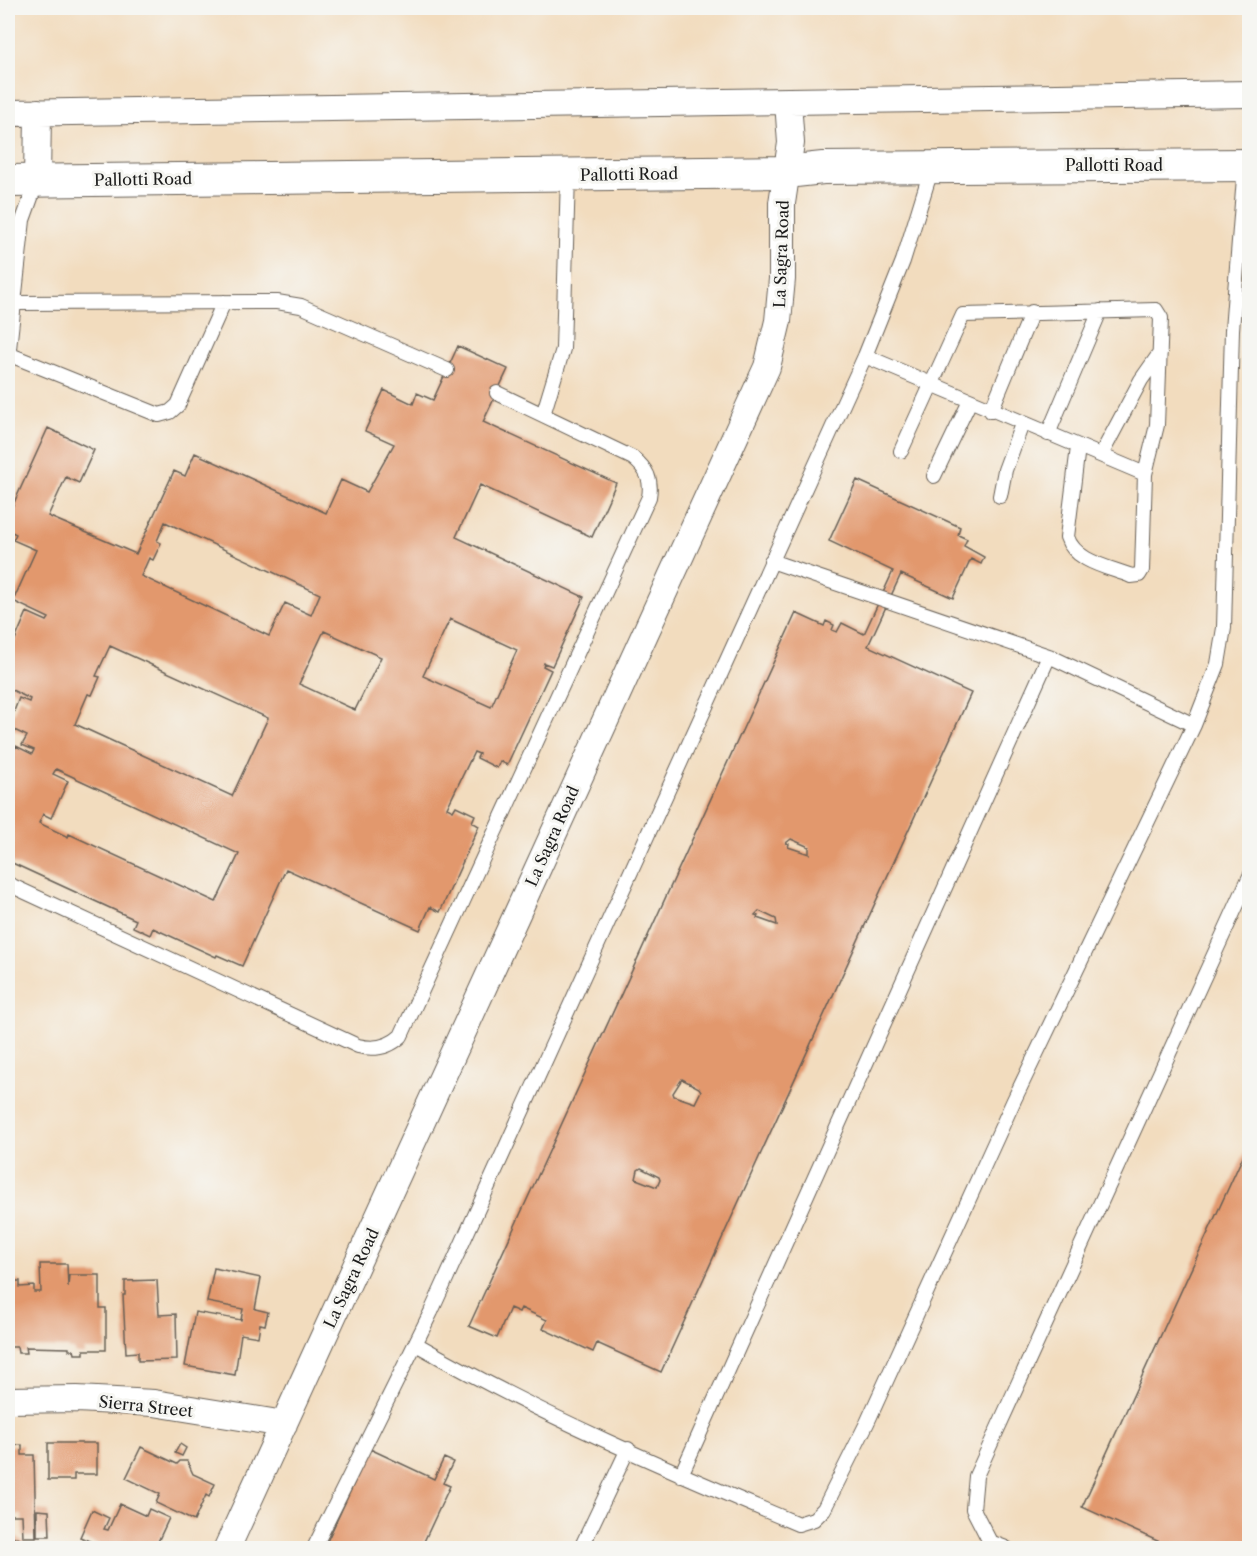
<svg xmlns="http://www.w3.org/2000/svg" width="1257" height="1556" viewBox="0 0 1257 1556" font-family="'Libre Caslon Text',serif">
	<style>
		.building { fill: #e2986d; fill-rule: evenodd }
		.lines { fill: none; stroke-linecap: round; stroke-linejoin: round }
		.service-casing { stroke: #675f55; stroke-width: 16 }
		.minor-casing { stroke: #675f55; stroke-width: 28 }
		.tertiary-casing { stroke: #675f55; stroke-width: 34 }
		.service { stroke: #fff; stroke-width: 14 }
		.minor { stroke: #fff; stroke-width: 26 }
		.tertiary { stroke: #fff; stroke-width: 32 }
		.labels { text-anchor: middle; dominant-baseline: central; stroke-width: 6; stroke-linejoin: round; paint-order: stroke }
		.street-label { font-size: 16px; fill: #1c1c1c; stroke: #f6f6f2 }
	</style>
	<rect width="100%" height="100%" fill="#f6f6f2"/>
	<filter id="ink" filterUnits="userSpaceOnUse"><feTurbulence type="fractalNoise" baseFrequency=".0167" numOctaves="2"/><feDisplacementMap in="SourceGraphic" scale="12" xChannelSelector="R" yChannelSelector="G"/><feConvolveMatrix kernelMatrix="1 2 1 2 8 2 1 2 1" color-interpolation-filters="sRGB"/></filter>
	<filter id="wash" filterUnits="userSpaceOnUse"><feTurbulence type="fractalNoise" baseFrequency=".008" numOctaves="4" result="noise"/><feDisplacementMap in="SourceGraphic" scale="24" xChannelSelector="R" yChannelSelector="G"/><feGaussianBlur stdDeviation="1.35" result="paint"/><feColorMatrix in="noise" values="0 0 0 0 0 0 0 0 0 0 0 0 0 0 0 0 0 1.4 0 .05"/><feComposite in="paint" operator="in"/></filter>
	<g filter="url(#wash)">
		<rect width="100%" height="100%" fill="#f2dcbe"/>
		<g id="blocks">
			<path class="building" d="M458,346L508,369L483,422L616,483L592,537L480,485L456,537L584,597L552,666L544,663L543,666L551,670L507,765L500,761L497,768L477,758L479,754L474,752L447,808L453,811L456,806L475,815L472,822L479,826L440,912L430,907L420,930L286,869L242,966L217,955L216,957L153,928L150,935L133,927L136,920L8,861L11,853L8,851V753L12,755L16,746L32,754L34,750L22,745L27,736L8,727L19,698L29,702L30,699L8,688V656L27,612L47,621L49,618L13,601L36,550L13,540L16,534L8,530V516L48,428L94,450L79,483L66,477L48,516L136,554L174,471L185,476L195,453L326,513L341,480L367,492L394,444L365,431L384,390L413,404L417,393L433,400ZM165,522L320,594L311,615L285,603L269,636L141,576L149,558L153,560L161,543L157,541ZM450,619L517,650L491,707L423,676ZM324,631L381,657L355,710L299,684ZM110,646L268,718L232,796L75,724L88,694L92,695L100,677L96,676ZM56,769L239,854L216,902L69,834L68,837L39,823L43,814L51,818L68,781L53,774Z
				M857,480L960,527L958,535L967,539L964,546L984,557L981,564L971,559L953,598L901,574L868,646L971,693L661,1372L597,1343L593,1352L543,1329L547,1320L521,1308L519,1312L510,1308L497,1338L469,1326L796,613L824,626L826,621L834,625L832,630L837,632L842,623L864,634L893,571L829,541ZM791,839L809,847V854L788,847L789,844L786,843ZM759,911L776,919L777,925L757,918L758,916L755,915ZM682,1079L699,1088L701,1091L695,1103L674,1096L673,1093ZM641,1168L659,1177L660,1180L657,1187L636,1179L638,1170Z
				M1250,1141V1548H1173L1082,1507Z
				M40,1264H67L68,1287L69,1275H100V1308H106V1350H84V1354H75L74,1350H69V1348L26,1347L27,1353H18L17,1347H8V1281H20V1287L34,1286V1292H41Z
				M214,1268L261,1278L255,1309L268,1312L265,1325L260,1324L258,1337L241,1334L235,1375L185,1366L195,1312L241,1320L243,1309L207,1302Z
				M157,1280L159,1315L176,1314L177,1360L138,1361V1352L126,1353L123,1295H125V1281Z
				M48,1443H97V1474H74V1480H48Z
				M180,1444L186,1448L182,1456L175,1453Z
				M22,1445V1455H34L36,1537H23L22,1515H8V1446Z
				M141,1447L177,1464L180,1461H187L193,1474L215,1484L209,1497L206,1495L194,1521L156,1503L160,1494L126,1478Z
				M370,1449L434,1479L444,1458L453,1462L443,1483L450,1486L421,1548H324Z
				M120,1504L146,1516L149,1509L169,1518L155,1548H105L80,1537L92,1510L109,1518L104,1529L108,1530Z
				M37,1510L49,1511L50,1536H37Z
				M17,1537L33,1548H8V1538Z"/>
		</g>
	</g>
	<g filter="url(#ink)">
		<use href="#blocks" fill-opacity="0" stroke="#675f55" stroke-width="1.5"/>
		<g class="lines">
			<defs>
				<path id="service" d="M14,303L277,302L301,306L447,370
					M8,354L159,415L170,412L178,405L224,302
					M865,356L1145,474
					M8,358L23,220L37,181
					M991,411L1032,312
					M543,415L563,349L568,175
					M1048,434L1100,311
					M901,451L963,315L1156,310L1161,318L1157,425L1145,474L1142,570L1139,575L1131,576C1109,567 1075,562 1067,537L1078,447
					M1101,455L1141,380L1160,353
					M934,476L970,401
					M1000,496L1005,470L1022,424
					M771,561L1049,656L1194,725
					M8,884L358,1046C374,1050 388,1048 401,1036L649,497C652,480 647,469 633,458L497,393
					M416,1344C538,1414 669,1470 798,1524L814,1519L824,1509L867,1423L1014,1100L1194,725L1218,664L1224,628L1232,330L1245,165
					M681,1475L1049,656
					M314,1548L431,1312L865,356L903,261L932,167
					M581,1548L628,1449
					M1006,1548L990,1542L973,1509L976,1476L1250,876"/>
				<path id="minor" d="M8,113L1250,94
					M37,181L38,112
					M8,1400L77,1399L154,1403L284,1424
					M227,1548L767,367L778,321L782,279V203L791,143L788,102"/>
				<path id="tertiary" d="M8,181L786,172L823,168L1250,165"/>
			</defs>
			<use href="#service" class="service-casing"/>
			<use href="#minor" class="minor-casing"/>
			<use href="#tertiary" class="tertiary-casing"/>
			<use href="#service" class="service"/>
			<use href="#minor" class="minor"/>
			<use href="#tertiary" class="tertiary"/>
		</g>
	</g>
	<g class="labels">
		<g class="street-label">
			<text x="1114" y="165">Pallotti Road</text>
			<text transform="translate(629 174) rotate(-1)">Pallotti Road</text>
			<text transform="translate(143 179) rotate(-1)">Pallotti Road</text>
			<text transform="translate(781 254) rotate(-88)">La Sagra Road</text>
			<text transform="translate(552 836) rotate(-66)">La Sagra Road</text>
			<text transform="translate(351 1278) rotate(-65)">La Sagra Road</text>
			<text transform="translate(146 1406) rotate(6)">Sierra Street</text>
		</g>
	</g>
	<rect width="1257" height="1556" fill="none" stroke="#f6f6f2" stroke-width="30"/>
</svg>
